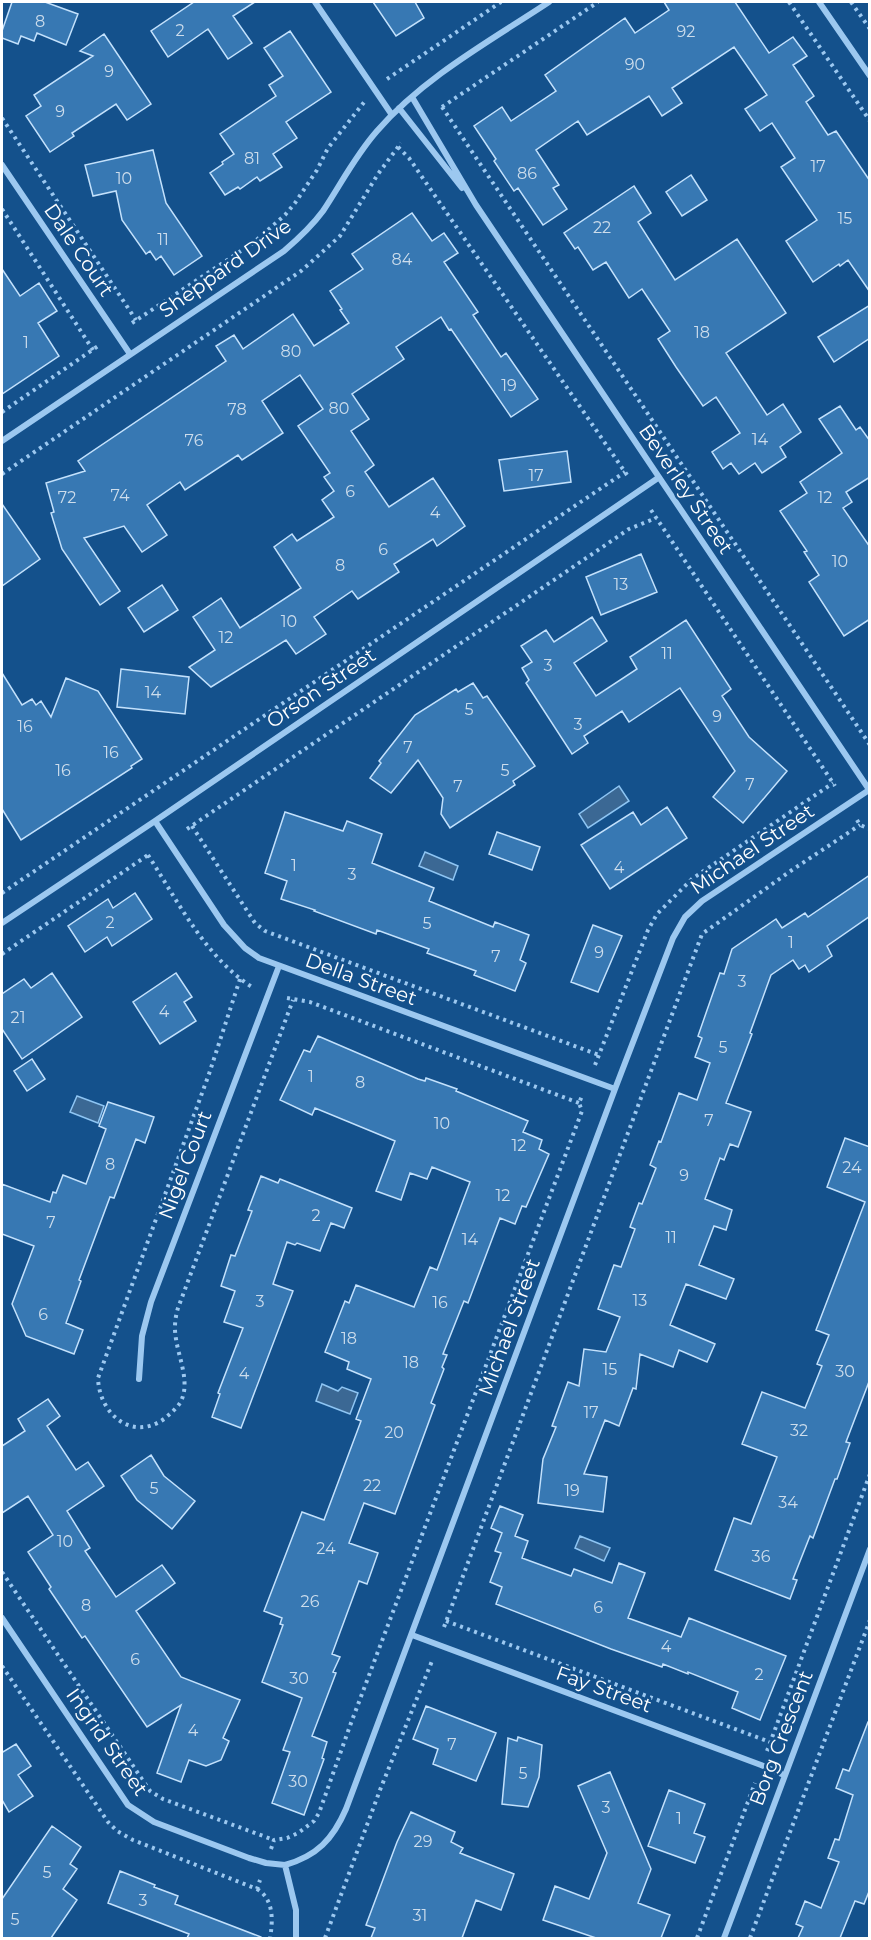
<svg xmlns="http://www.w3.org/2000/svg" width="871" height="1940" viewBox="0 0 871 1940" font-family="Montserrat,sans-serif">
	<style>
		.water { fill: #3b6894; stroke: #8ec5f3; stroke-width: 1.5 }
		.building { fill: #3778b3; stroke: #c3e1fc; stroke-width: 1.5 }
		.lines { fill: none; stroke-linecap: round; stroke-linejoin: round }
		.path { stroke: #9cc8f0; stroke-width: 4; stroke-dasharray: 3 4.5; stroke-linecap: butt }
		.street { stroke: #9cc8f0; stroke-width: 6 }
		.labels { text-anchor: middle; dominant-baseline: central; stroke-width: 5; stroke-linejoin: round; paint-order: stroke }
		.number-label { font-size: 16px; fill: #cdddec }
		.street-label { font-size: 20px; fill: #fff; stroke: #14518c }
	</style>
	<rect width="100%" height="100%" fill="#14518c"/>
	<path class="water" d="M619,786L629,801L588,828L579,814Z
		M425,852L458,866L453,880L419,866Z
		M77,1096L104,1106L98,1123L70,1112Z
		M322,1384L338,1391L342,1387L358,1393L350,1414L316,1401Z
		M580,1536L610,1548L604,1561L575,1548Z"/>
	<path class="building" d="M12,2H45L78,14L66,45L37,33L34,41L21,36L18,44L2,38V31Z
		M194,2H255L233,16L252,43L228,59L208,29L168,57L151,31Z
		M373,2H415L424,18L396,36Z
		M664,2H735L769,53L793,37L807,56L793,65L814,96L806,102L828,135L836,131L870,181V292L848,260L840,266L839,264L813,282L786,241L817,220L781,167L795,158L772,123L760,131L745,109L767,95L734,47L672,88L682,103L662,116L649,96L587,135L578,121L536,150L559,185L553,188L567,209L543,225L518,188L514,191L494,161L496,159L474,126L502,107L511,121L556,91L545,75L625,18L635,33L669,10Z
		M290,31L331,92L286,122L297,138L273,154L282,167L260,181L257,177L240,189L238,187L225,195L210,173L223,164L222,162L234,154L220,134L276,96L269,85L283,76L264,48Z
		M104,34L151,104L127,120L116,104L72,133L74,136L50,152L26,116L41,106L34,95L93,56L80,51Z
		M153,150L166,203L202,256L174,275L161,256L156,260L150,251L146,254L122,220L116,191L93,196L85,165Z
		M691,175L707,200L682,216L666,192Z
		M634,186L651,213L638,222L675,280L737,239L786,313L726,353L767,415L783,404L801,432L780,447L786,457L762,473L755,463L739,474L731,463L723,469L712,452L740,433L716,397L703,406L676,367L658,339L670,331L642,289L629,298L606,262L593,270L578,247L575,249L564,233Z
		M412,213L432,241L444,233L458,253L444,262L478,312L473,315L501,357L506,353L538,399L511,417L451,329L449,330L441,317L396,347L404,359L352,394L369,419L351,431L374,465L365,472L389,507L433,478L465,526L437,546L433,539L394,564L399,572L358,599L352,591L314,617L326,634L296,654L286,640L211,687L189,667L215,650L193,617L221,598L240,628L301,588L274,547L292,534L297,541L334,517L322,500L334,491L324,477L330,473L298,426L323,409L300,375L262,401L283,433L242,460L238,455L185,490L180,482L147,505L167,535L142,552L124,526L84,538L120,591L100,605L62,549L51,513L54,512L46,483L85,471L78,461L226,361L216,346L234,335L243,349L293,314L314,346L349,323L340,310L342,309L330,291L363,269L352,254Z
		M2,269L20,296L39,283L57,311L38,323L59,356L2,394Z
		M870,305V338L834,362L818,337Z
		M840,406L856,430L860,427L870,441V477L846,492L852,502L843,508L870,547V619L844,636L809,582L819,575L804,552L807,551L780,511L807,493L800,482L842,453L819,419Z
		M567,451L571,482L504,491L499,460Z
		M2,504L40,559L2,586Z
		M641,554L657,592L601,615L586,577Z
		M162,585L178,610L144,632L128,608Z
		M592,617L607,641L574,663L596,696L637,669L630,657L686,620L731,689L722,696L749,737L787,771L743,823L713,797L735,771L680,688L629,722L622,711L584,736L588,743L572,754L526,683L529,680L522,668L532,662L521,646L546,630L554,642Z
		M121,669L189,677L185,714L117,707Z
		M2,673L22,705L32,699L36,705L41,701L51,717L66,678L98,691L142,759L131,766L132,768L21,840L2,809Z
		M473,683L483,698L487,696L535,766L513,781L515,785L450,828L441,814L443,798L418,760L391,793L370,778L381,763L379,761L415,715L456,689L458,692Z
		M667,807L687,838L610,889L581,845L633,812L641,825Z
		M285,812L343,831L347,821L382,834L372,863L434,888L429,901L493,927L495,922L529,935L520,960L526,963L515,991L474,975L476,971L427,953L429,949L377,930L376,934L314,911L315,910L281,899L287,881L265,873Z
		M497,832L540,847L532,870L489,854Z
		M870,875V916L827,946L832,956L809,972L805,965L799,969L793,960L771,975L750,1033L752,1034L726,1103L751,1112L738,1147L730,1144L724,1160L720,1158L705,1199L732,1210L726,1230L714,1226L699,1265L734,1279L726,1299L686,1284L670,1325L715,1344L707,1362L679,1350L673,1367L640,1354L636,1389L633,1388L619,1426L605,1420L584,1474L607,1477L603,1512L538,1503L543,1459L556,1427L552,1426L568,1382L579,1386L584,1349L606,1352L620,1317L598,1309L614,1265L621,1267L635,1229L630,1227L639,1203L642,1204L656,1168L650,1165L659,1141L661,1142L679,1093L697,1100L710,1063L695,1057L702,1038L698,1036L720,973L724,974L732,949L776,919L782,928L805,913L808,917Z
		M135,893L152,919L112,946L107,937L85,952L68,926L108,899L113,908Z
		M593,925L622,936L598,992L571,982Z
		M52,973L82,1017L22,1059L2,1029V994L24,979L31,988Z
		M176,973L192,997L184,1002L196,1021L160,1044L133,1002Z
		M318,1036L418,1079L425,1081L426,1078L457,1089L456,1091L528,1121L523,1132L542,1140L539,1149L549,1154L526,1207L522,1206L515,1224L500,1218L468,1303L464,1301L443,1354L447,1355L442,1367L444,1369L431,1403L435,1405L395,1514L364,1503L349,1543L378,1553L367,1584L359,1581L332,1654L340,1657L333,1672L336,1673L312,1736L327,1742L322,1758L324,1759L304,1815L272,1803L290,1752L283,1750L302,1698L262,1682L283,1625L280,1624L282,1618L264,1611L302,1512L324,1520L361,1421L356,1419L371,1379L347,1369L349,1362L325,1352L345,1301L349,1303L356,1285L414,1307L430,1267L437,1270L470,1182L432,1167L427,1179L410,1173L401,1200L376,1191L395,1141L315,1108L312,1115L280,1100L304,1050L310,1052Z
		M32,1059L45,1079L27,1091L14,1071Z
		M108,1102L154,1117L145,1143L136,1139L114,1198L110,1197L79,1280L81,1281L66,1323L83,1330L74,1354L26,1336L12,1304L34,1246L2,1234V1184L50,1202L53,1192L56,1193L63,1175L86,1184L106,1129L99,1126Z
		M845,1138L870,1147V1379L846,1442L850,1443L837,1479H835L813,1538L810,1536L793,1579L797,1580L790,1599L715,1570L734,1518L751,1524L777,1457L742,1444L762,1392L805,1408L822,1366L817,1364L829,1335L816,1330L865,1202L827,1187Z
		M261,1176L278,1183L280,1179L352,1208L344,1228L331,1223L320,1251L297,1243L295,1245L287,1242L273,1284L293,1291L241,1428L212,1417L220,1394L218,1393L243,1328L224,1322L235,1291L221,1286L231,1255L235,1256L252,1211L248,1210Z
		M48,1399L60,1416L47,1426L76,1470L88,1462L104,1486L67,1511L90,1548L85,1551L116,1597L162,1565L175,1583L136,1611L181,1677L240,1700L223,1738L229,1741L221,1760L206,1766L189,1760L181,1782L157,1773L181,1705L147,1727L85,1636L82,1638L49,1589L51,1587L28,1552L53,1535L28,1496L2,1513V1446L25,1431L18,1419Z
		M151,1455L164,1476L195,1501L172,1529L137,1500L121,1476Z
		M500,1506L523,1515L515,1536L528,1541L522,1558L571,1576L574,1569L612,1583L619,1563L645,1573L628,1618L681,1637L689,1618L786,1656L760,1720L732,1708L738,1692L688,1672V1674L663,1664L662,1667L611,1649L496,1604L502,1587L490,1582L501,1553L495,1551L502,1533L491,1528Z
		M426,1706L496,1733L476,1781L433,1764L438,1749L413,1739Z
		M868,1722H870V1889L864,1904L855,1901L840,1938H798L803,1927L796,1924L805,1901L821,1908L839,1862L828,1858L835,1839L839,1840L853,1795L836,1788L843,1769L849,1771Z
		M518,1737L542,1745L539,1777L528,1807L502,1804L508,1738L517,1741Z
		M16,1744L31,1766L18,1775L33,1796L9,1812L2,1800V1750L3,1752Z
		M610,1772L651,1869L638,1903L670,1915L661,1938H596L543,1920L555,1886L589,1899L607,1853L578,1786Z
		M669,1790L705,1804L694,1833L705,1837L695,1863L648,1846Z
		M411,1812L455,1832L451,1842L463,1848L460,1853L514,1874L501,1910L476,1900L462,1938H371L375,1928L366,1925L397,1842Z
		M52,1826L81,1847L70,1864L77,1869L63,1889L77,1900L51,1938H2V1899Z
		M120,1871L155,1885L154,1887L178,1896L175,1904L261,1937V1938H187L189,1934L108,1903Z"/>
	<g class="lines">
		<path class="path" d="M789,2L870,121
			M851,2L870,29
			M387,79L501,2
			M442,107L870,745
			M442,107L598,2
			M2,118L136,320
			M398,147L409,158L627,475
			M2,209L93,350
			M132,323L253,243L285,215L295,203L317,170L328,148L365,101
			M2,412L98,346
			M2,474L301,271L340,236L378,174L401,143
			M651,510L835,786
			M857,820L860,825L870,829
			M192,826L255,923L265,931L599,1055
			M187,829L629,529L656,518
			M148,855C177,900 206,958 252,987
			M2,893L625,472
			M2,954L151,853
			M240,979L209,1074L98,1378C99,1413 131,1442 164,1419C170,1414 176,1409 180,1403C191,1384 179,1359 176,1339C174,1328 175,1318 178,1308L293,1000
			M287,998L310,1002L579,1103
			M595,1065L648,930L657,914L692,879L833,783
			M2,1572L150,1791L163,1799L274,1840
			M446,1621L770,1742
			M444,1627L702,934L792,870L860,825
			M2,1666L108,1822L117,1831L133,1840L257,1889L260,1880
			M767,1751L870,1474
			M271,1849L274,1840L287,1838L298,1833L314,1821L319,1813L351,1723L582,1111L579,1103L582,1096
			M257,1889C274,1899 273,1921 270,1938
			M325,1938L380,1790L432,1661
			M697,1938L755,1783
			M750,1938L870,1620"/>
		<path class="street" d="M315,2L392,115
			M819,2L870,76
			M412,97L476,205L870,791
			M399,108L462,188
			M2,165L130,354
			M2,441L284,251C298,239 312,226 323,211C341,184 355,156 377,131C424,77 490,41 549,2
			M155,821L224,925L245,948L259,958L615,1089
			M2,923L155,821L658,478
			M139,1379L142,1336L151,1302L279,966
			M2,1618L128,1805L154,1822L249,1858L266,1863L285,1865
			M412,1635L761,1765L784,1775
			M296,1938V1910L285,1865C317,1856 333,1839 346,1809L615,1089L673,938L685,917L702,901L869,790
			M724,1938L870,1549"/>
	</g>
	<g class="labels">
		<g class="number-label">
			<text x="40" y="21">8</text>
			<text x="180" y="30">2</text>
			<text x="686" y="31">92</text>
			<text x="635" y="64">90</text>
			<text x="109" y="71">9</text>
			<text x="60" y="111">9</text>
			<text x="252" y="158">81</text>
			<text x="818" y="166">17</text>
			<text x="527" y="173">86</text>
			<text x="124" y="178">10</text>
			<text x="845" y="218">15</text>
			<text x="602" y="227">22</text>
			<text x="163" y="239">11</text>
			<text x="402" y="259">84</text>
			<text x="702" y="332">18</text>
			<text x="26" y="342">1</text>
			<text x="291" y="351">80</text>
			<text x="509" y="385">19</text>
			<text x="339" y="408">80</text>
			<text x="237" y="409">78</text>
			<text x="760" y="439">14</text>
			<text x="194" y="440">76</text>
			<text x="536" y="475">17</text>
			<text x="350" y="491">6</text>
			<text x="120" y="495">74</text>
			<text x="67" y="497">72</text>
			<text x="825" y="497">12</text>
			<text x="435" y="512">4</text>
			<text x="383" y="549">6</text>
			<text x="840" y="561">10</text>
			<text x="340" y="565">8</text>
			<text x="621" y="584">13</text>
			<text x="289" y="621">10</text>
			<text x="226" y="637">12</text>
			<text x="667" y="653">11</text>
			<text x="548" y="665">3</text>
			<text x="153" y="692">14</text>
			<text x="469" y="709">5</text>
			<text x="717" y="716">9</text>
			<text x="578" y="724">3</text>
			<text x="25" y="726">16</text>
			<text x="408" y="747">7</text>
			<text x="111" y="752">16</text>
			<text x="63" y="770">16</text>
			<text x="505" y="770">5</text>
			<text x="750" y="784">7</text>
			<text x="458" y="786">7</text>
			<text x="294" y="865">1</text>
			<text x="619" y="867">4</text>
			<text x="352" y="874">3</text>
			<text x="110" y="922">2</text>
			<text x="427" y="923">5</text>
			<text x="791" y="942">1</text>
			<text x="599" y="952">9</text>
			<text x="496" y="956">7</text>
			<text x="742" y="981">3</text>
			<text x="164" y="1011">4</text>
			<text x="18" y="1017">21</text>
			<text x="723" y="1047">5</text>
			<text x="311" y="1076">1</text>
			<text x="360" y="1082">8</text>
			<text x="709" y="1120">7</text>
			<text x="442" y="1123">10</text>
			<text x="519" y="1145">12</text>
			<text x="110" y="1164">8</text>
			<text x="852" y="1167">24</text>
			<text x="684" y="1175">9</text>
			<text x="503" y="1195">12</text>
			<text x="316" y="1215">2</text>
			<text x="51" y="1222">7</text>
			<text x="671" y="1237">11</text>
			<text x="470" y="1239">14</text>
			<text x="640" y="1300">13</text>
			<text x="260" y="1301">3</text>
			<text x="440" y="1302">16</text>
			<text x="43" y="1314">6</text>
			<text x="349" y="1338">18</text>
			<text x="411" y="1362">18</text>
			<text x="610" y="1369">15</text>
			<text x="845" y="1371">30</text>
			<text x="244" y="1373">4</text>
			<text x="591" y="1412">17</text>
			<text x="799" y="1430">32</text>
			<text x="394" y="1432">20</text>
			<text x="372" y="1485">22</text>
			<text x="154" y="1488">5</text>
			<text x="572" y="1490">19</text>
			<text x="788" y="1502">34</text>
			<text x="65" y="1541">10</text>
			<text x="326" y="1548">24</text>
			<text x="761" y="1556">36</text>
			<text x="310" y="1601">26</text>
			<text x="86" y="1605">8</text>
			<text x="598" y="1607">6</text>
			<text x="666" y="1646">4</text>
			<text x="135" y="1659">6</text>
			<text x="759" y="1674">2</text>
			<text x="299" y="1678">30</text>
			<text x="193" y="1730">4</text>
			<text x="452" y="1744">7</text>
			<text x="523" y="1773">5</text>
			<text x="298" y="1781">30</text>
			<text x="606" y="1807">3</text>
			<text x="679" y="1818">1</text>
			<text x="423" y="1841">29</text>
			<text x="47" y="1872">5</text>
			<text x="143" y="1900">3</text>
			<text x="420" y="1915">31</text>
			<text x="15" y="1919">5</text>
		</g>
		<g class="street-label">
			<text transform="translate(79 250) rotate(56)">Dale Court</text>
			<text transform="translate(225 268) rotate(-35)">Sheppard Drive</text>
			<text transform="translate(686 489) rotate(56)">Beverley Street</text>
			<text transform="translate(321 688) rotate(-34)">Orson Street</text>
			<text transform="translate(752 849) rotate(-34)">Michael Street</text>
			<text transform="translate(361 979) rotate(20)">Della Street</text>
			<text transform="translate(185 1165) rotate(-69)">Nigel Court</text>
			<text transform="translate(509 1327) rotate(-70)">Michael Street</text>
			<text transform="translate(604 1689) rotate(20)">Fay Street</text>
			<text transform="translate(781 1738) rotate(-69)">Borg Crescent</text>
			<text transform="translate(107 1742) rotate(55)">Ingrid Street</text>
		</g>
	</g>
	<rect width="871" height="1940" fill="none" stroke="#ffffff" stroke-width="6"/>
</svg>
